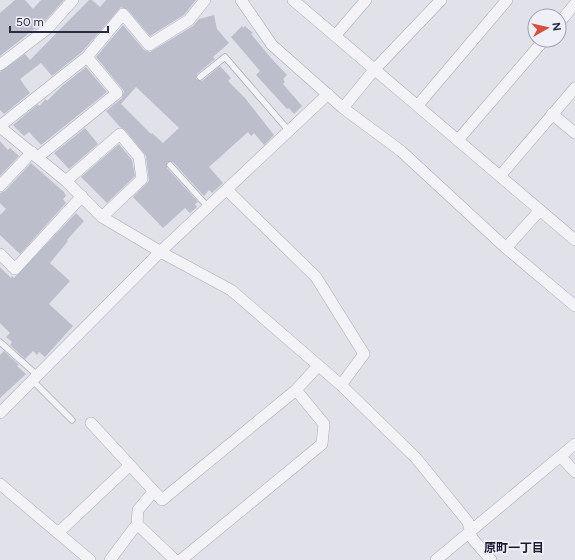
<svg xmlns="http://www.w3.org/2000/svg" width="575" height="560" viewBox="0 0 575 560" font-family="Figtree,'Noto Sans JP',sans-serif">
	<style>
		.building { fill: #bdbecc; fill-rule: evenodd }
		.lines { fill: none; stroke-linecap: round; stroke-linejoin: round }
		.lane-casing { stroke: #a9aab7; stroke-width: 7 }
		.street-casing { stroke: #a9aab7; stroke-width: 12 }
		.lane { stroke: #f3f3f7; stroke-width: 5.5 }
		.street { stroke: #f3f3f7; stroke-width: 11 }
		.labels { text-anchor: middle; dominant-baseline: central; stroke-width: 4; stroke-linejoin: round; paint-order: stroke }
		.neighbourhood-label { font-size: 12px; font-weight: bold; fill: #1a1c32; stroke: #eff0f7 }
	</style>
	<rect width="100%" height="100%" fill="#e0e1e9"/>
	<path class="building" d="M15,0H25L33,9L41,0H64L46,20L0,56V13Z
		M89,0H92L100,7L106,0H196L184,15L150,36L128,10L121,7L82,52L52,76L41,63L20,79L30,93L4,114L0,110V72L25,54L30,60Z
		M214,15L217,29L229,43L213,57L215,59L197,74L196,79L202,81L220,66L231,78L228,81L245,98L274,135L264,145L254,133L251,136L248,132L209,167L223,183L212,193L209,190L204,196L173,162H167V168L198,202L195,204L197,207L190,213L185,208L163,228L133,197L149,181L146,156L125,130L120,127L106,111L122,98L124,91L96,57L123,25L144,50L150,52L193,26L199,19ZM136,87L179,128L163,143L152,133L151,134L121,104Z
		M242,26L243,28L245,26L253,33L251,34L271,58L287,75L283,79L285,82L283,84L302,106L294,114L289,108L287,109L256,75L260,71L231,37Z
		M86,67L107,92L41,145L29,132L24,136L13,125L38,104L39,106L46,99L47,101L62,86Z
		M85,128L98,144L69,169L54,153Z
		M0,141L8,150L10,148L19,156L0,176Z
		M119,144L132,160L135,176L107,203L81,177Z
		M31,163L64,192L66,196L63,199L66,203L20,254L0,235V215L6,209L0,203V193L5,191Z
		M76,213L84,221L67,240L68,241L50,263L70,281L49,304L73,326L45,357L39,352L37,355L33,351L25,359L10,345L12,342L6,337L10,333L0,323V267L11,278L12,276L14,278Z
		M4,351L19,365L17,366L26,374L0,398V355Z"/>
	<g class="lines">
		<defs>
			<path id="lane" d="M200,77L225,57L289,131
				M170,165L208,207
				M0,342L37,375
				M33,381L72,420"/>
			<path id="street" d="M241,0L272,45L343,108L401,151L506,248L575,306
				M293,0L575,240
				M559,23L575,4
				M335,36L366,0
				M0,65L47,29L73,0
				M418,105L507,0
				M343,108L374,70L441,0
				M552,114L575,133
				M0,126L87,57L123,14L149,45L189,20L205,0
				M0,127L66,181L102,217L166,255L231,290L341,385L416,458L468,522L472,538L491,560
				M458,140L544,40
				M38,157L117,93L87,57
				M500,176L575,88
				M66,181L120,134L139,157L142,179L102,217
				M0,186L32,152
				M227,190L316,277L364,354L341,385
				M506,248L540,210
				M0,254L15,269L82,196
				M0,413L160,252L328,94
				M91,423L162,500L296,390L318,366
				M561,457L575,472
				M0,484L90,560
				M137,524L175,560
				M58,533L129,466
				M110,560L137,524L138,510L153,492
				M181,560L322,444L324,424L296,390
				M436,560L575,444"/>
		</defs>
		<use href="#lane" class="lane-casing"/>
		<use href="#street" class="street-casing"/>
		<use href="#lane" class="lane"/>
		<use href="#street" class="street"/>
	</g>
	<g class="labels">
		<g class="neighbourhood-label">
			<text x="514" y="548">原町一丁目</text>
		</g>
	</g>
	<g transform="translate(547 28) rotate(82)"><circle r="19" fill="#eff0f7" stroke="#9fa1ae"/>
	<path d="M0-3L7 15L0 10L-7 15Z" fill="#d4503f"/>
	<text y="-6" font-size="11" font-weight="bold" text-anchor="middle" fill="#282a41">N</text>
	</g>
	<path d="M10 26v6h98v-6" fill="none" stroke="#282a41" stroke-width="2"/>
	<text x="16" y="26" font-size="12" fill="#282a41" stroke="#eff0f7" stroke-width="3" paint-order="stroke">50 m</text>
</svg>
